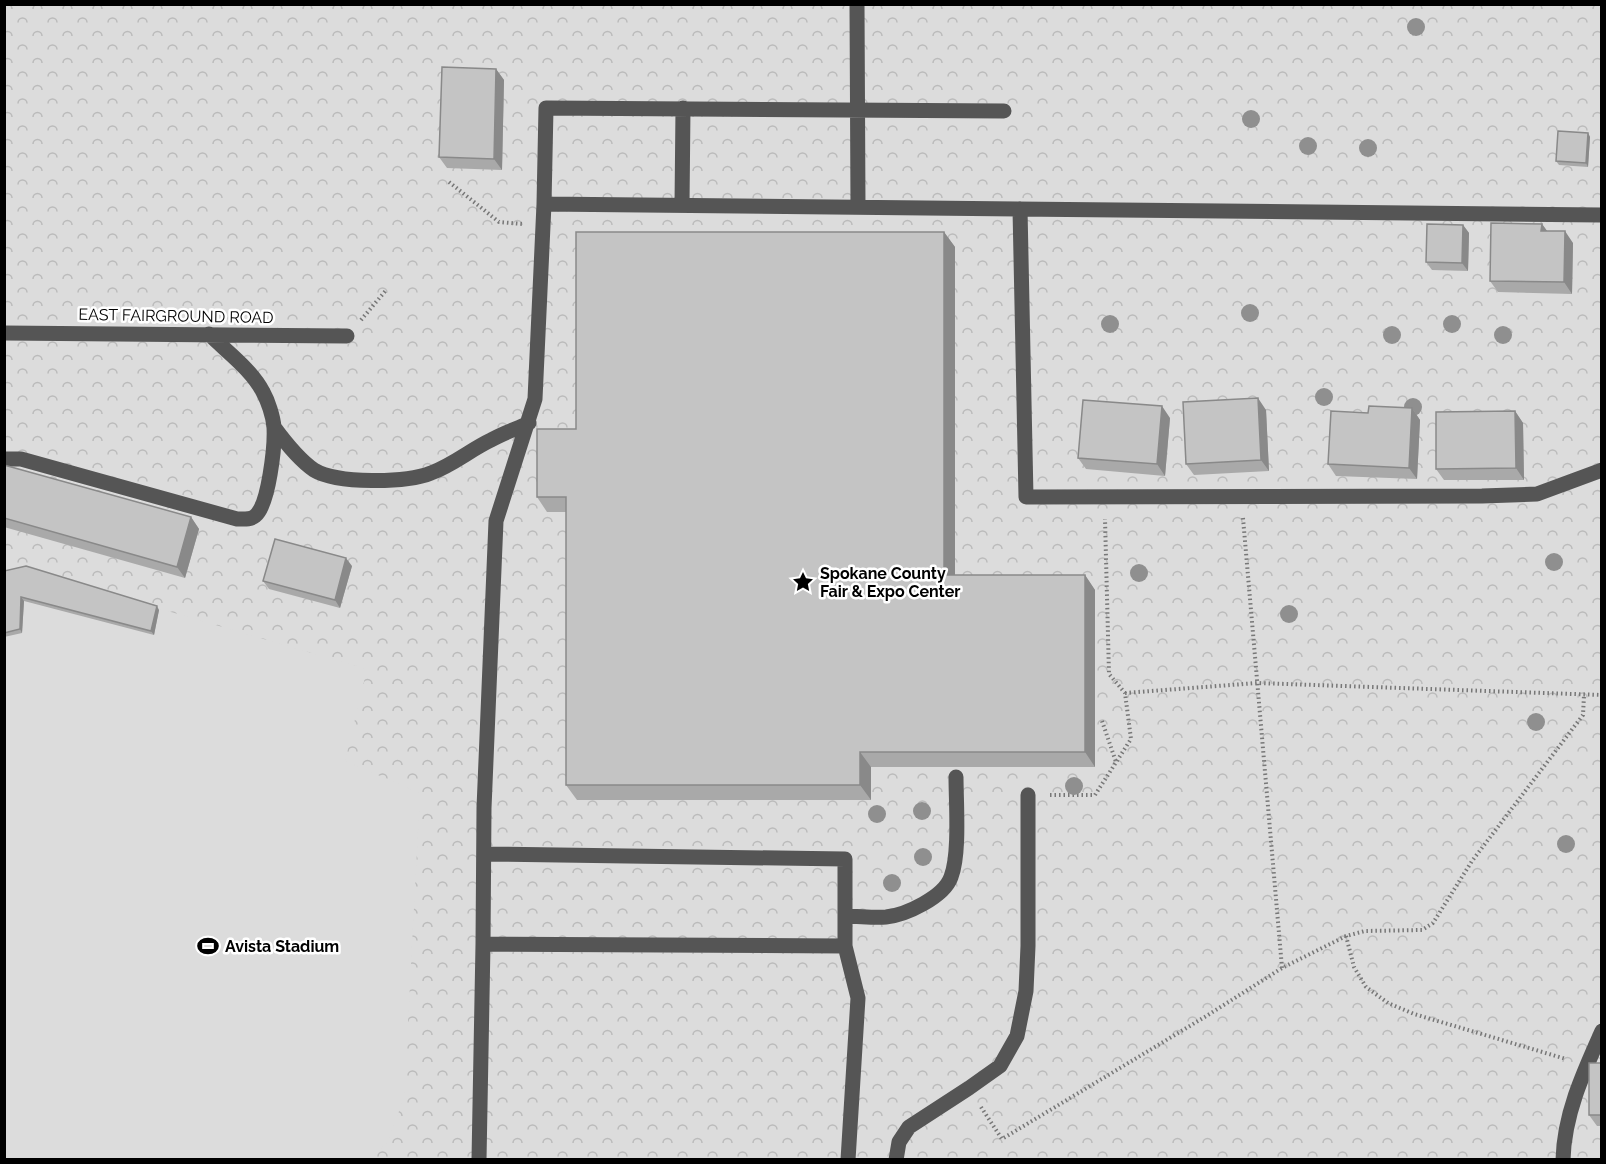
<svg xmlns="http://www.w3.org/2000/svg" width="1606" height="1164" viewBox="0 0 1606 1164" font-family="Raleway,sans-serif">
	<style>
		.park { fill: url(#park-crowns) }
		.pitch { fill: #dcdcdc }
		.lines { fill: none; stroke-linecap: round; stroke-linejoin: round }
		.path { stroke: #777; stroke-width: 4; stroke-dasharray: 1.5 3; stroke-linecap: butt }
		.minor { stroke: #555; stroke-width: 15 }
		.tree { fill: #8f8f8f }
		.wall { fill: #a9a9a9 }
		.shaded-wall { fill: #898989 }
		.building { fill: #c4c4c4; stroke: #898989; stroke-width: 1.5 }
		.labels { text-anchor: middle; dominant-baseline: central; stroke-width: 5; stroke-linejoin: round; paint-order: stroke }
		.street-label { font-size: 16px; fill: #000; stroke: #fff }
		.poi-label { font-size: 16px; font-weight: bold; fill: #000; stroke: #fff; text-anchor: start }
	</style>
	<defs>
		<pattern id="park-crowns" width="20" height="18" patternUnits="userSpaceOnUse" patternTransform="scale(1.5)"><rect width="20" height="18" fill="#dcdcdc"/><path d="M2 6a3 3 0 1 1 6 0M12 15a3 3 0 1 1 6 0" fill="none" stroke="#bbb"/></pattern>
	</defs>
	<rect width="100%" height="100%" fill="#fff"/>
	<path class="park" d="M5,5H1601V1159H5Z"/>
	<path class="pitch" d="M23,569L367,669L345,761L420,793L404,1098L387,1143L370,1159H5L4,573Z"/>
	<g class="lines">
		<path class="path" d="M449,182L499,222L522,224
			M361,320L387,289
			M1243,518L1282,968
			M1125,693L1257,683L1602,695
			M1102,721L1116,762
			M1050,795H1095L1131,739L1125,693L1109,674L1105,519
			M1346,936L1354,967L1366,987L1388,1003L1414,1014L1566,1059
			M981,1107L1002,1139L1208,1015L1282,968L1346,936L1365,931L1422,930L1433,923L1472,861L1583,715L1584,695"/>
		<path class="minor" d="M857,4L858,207
			M544,204L546,108L1004,111
			M682,205L683,108
			M1020,209L1026,497L1482,496L1537,494L1602,470
			M4,333L347,336
			M274,427C285,442 298,459 314,470C337,484 406,483 431,473C453,465 470,450 491,440C503,433 516,429 529,423
			M4,459H21L237,519C244,519 250,520 255,516C269,505 275,445 274,427C273,416 268,401 263,392C251,369 227,352 209,334
			M484,854L845,859V946L483,944L484,808L496,521L535,399L544,204L1602,215
			M845,916C859,916 873,918 886,917C906,915 944,897 951,877C960,854 956,803 956,777
			M845,946L858,998L848,1160
			M479,1160L483,944
			M896,1160L899,1142L909,1127L969,1088L1000,1066L1017,1036L1026,991L1028,946V795
			M1563,1160C1564,1114 1584,1071 1602,1031"/>
	</g>
	<g class="tree">
		<circle cx="1416" cy="27" r="9"/>
		<circle cx="1251" cy="119" r="9"/>
		<circle cx="1308" cy="146" r="9"/>
		<circle cx="1368" cy="148" r="9"/>
		<circle cx="1250" cy="313" r="9"/>
		<circle cx="1110" cy="324" r="9"/>
		<circle cx="1452" cy="324" r="9"/>
		<circle cx="1392" cy="335" r="9"/>
		<circle cx="1503" cy="335" r="9"/>
		<circle cx="1324" cy="397" r="9"/>
		<circle cx="1413" cy="407" r="9"/>
		<circle cx="1554" cy="562" r="9"/>
		<circle cx="1139" cy="573" r="9"/>
		<circle cx="1289" cy="614" r="9"/>
		<circle cx="1536" cy="722" r="9"/>
		<circle cx="1074" cy="786" r="9"/>
		<circle cx="922" cy="811" r="9"/>
		<circle cx="877" cy="814" r="9"/>
		<circle cx="1566" cy="844" r="9"/>
		<circle cx="923" cy="857" r="9"/>
		<circle cx="892" cy="883" r="9"/>
	</g>
	<path class="wall" d="M496,69L504,80L502,170L447,168L439,157Z
		M1588,133L1590,137L1588,167L1559,165L1556,161Z
		M1542,224L1547,231L1573,243L1572,294L1498,292L1490,281Z
		M1463,225L1469,233L1468,271L1432,270L1426,262Z
		M944,232L955,247V575H1085L1095,590V767H871V800H577L566,785V512H547L537,497Z
		M1412,408L1420,420L1417,479L1336,476L1328,464L1368,413Z
		M1266,410L1269,471L1194,475L1186,464Z
		M1515,411L1523,423L1524,480H1444L1436,469Z
		M1170,418L1165,476L1086,469L1078,458Z
		M4,465L191,517L199,529L185,578L4,527Z
		M352,566L340,608L269,589L263,581Z
		M4,571L159,610L154,635L24,601L22,633L4,637Z
		M1602,1063V1126H1597L1589,1115Z"/>
	<path class="shaded-wall" d="M496,69L504,80L502,170L494,159Z
		M1588,133L1590,137L1588,167L1586,163Z
		M1542,224L1550,235L1541,231Z
		M1463,225L1469,233L1468,271L1462,263Z
		M1565,231L1573,243L1572,294L1564,282Z
		M944,232L955,247V590L944,575Z
		M1258,398L1266,410L1269,471L1261,460Z
		M1162,406L1170,418L1165,476L1157,464Z
		M1412,408L1420,420L1417,479L1409,468Z
		M1515,411L1523,423L1524,480L1516,468Z
		M191,517L199,529L185,578L177,567Z
		M346,558L352,566L340,608L335,600Z
		M1085,575L1095,590V767L1085,752Z
		M21,597L24,601L22,633L20,629Z
		M157,606L159,610L154,635L151,631Z
		M860,752L871,767V800L860,785Z"/>
	<path class="building" d="M442,67L496,69L494,159L439,157Z
		M1558,131L1588,133L1586,163L1556,161Z
		M1491,223L1542,224L1541,231H1565L1564,282L1490,281Z
		M1427,224L1463,225L1462,263L1426,262Z
		M576,232H944V575H1085V752H860V785H566V497H537V429H576Z
		M1258,398L1261,460L1186,464L1183,402Z
		M1083,400L1162,406L1157,464L1078,458Z
		M1369,406L1412,408L1409,468L1328,464L1331,411L1368,413Z
		M1515,411L1516,468L1436,469V412Z
		M4,465L191,517L177,567L4,518Z
		M275,539L346,558L335,600L263,581Z
		M26,566L157,606L151,631L21,597L20,629L4,633V571Z
		M1589,1063H1602V1115H1589Z"/>
	<defs>
		<symbol id="sight-bare" viewBox="-9 -9 18 18"><path d="M0-6L1.8-2.2L6-1.7L2.9 1.2L3.7 5.4L0 3.3L-3.7 5.4L-2.9 1.2L-6-1.7L-1.8-2.2Z" fill="#000" stroke="#fff" stroke-width="2.5" paint-order="stroke"/></symbol>
		<symbol id="stadium-bare" viewBox="-9 -9 18 18"><path d="M0-5a6.5 5 0 1 0 0 10a6.5 5 0 1 0 0-10ZM-3.5-1.8h7v3.6h-7Z" fill="#000" stroke="#fff" stroke-width="2.5" paint-order="stroke"/></symbol>
	</defs>
	<g fill-rule="evenodd">
		<use href="#sight-bare" x="788" y="567" width="30" height="30"/>
		<use href="#stadium-bare" x="193" y="931" width="30" height="30"/>
	</g>
	<g class="labels">
		<g class="street-label">
			<text transform="translate(176 316) rotate(1)">EAST FAIRGROUND ROAD</text>
		</g>
		<g class="poi-label">
			<text x="820" y="573">Spokane County<tspan x="820" dy="18">Fair &amp; Expo Center</tspan></text>
			<text x="225" y="946">Avista Stadium</text>
		</g>
	</g>
	<rect width="1606" height="1164" fill="none" stroke="#000000" stroke-width="12"/>
</svg>
